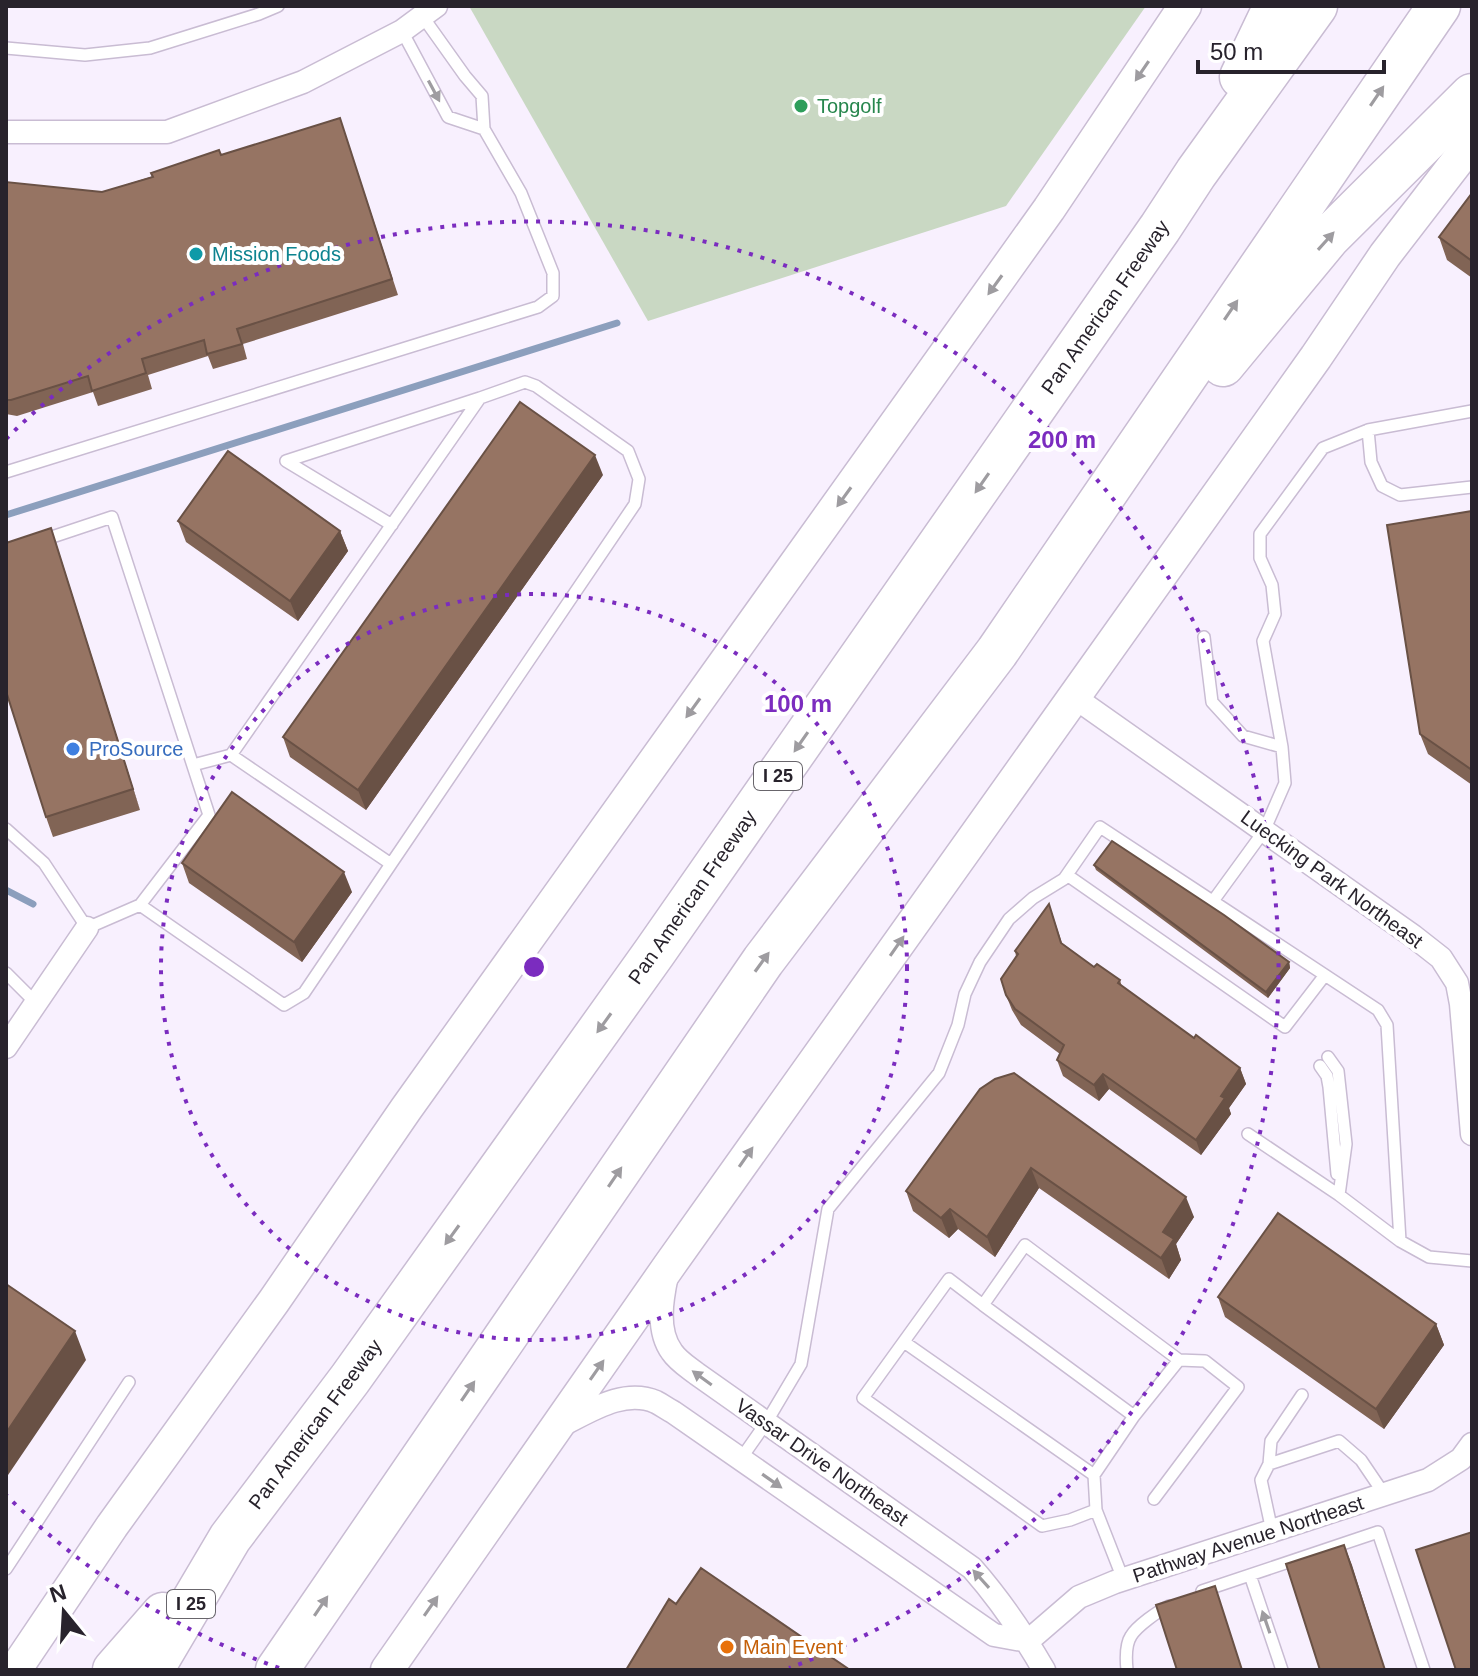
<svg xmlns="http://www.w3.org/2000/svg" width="1478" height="1676" viewBox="0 0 1478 1676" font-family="Helvetica,sans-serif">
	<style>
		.green { fill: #c9d8c3 }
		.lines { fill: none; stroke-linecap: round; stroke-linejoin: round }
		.stream { stroke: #8c9fbd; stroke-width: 7 }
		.lane-casing { stroke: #c9bcd3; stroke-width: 14 }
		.street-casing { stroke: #c9bcd3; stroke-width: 25 }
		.secondary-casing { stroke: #c9bcd3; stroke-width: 35 }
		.highway-casing { stroke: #c9bcd3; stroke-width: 45 }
		.lane { stroke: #fff; stroke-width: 11 }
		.street { stroke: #fff; stroke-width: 22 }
		.secondary { stroke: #fff; stroke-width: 32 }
		.highway { stroke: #fff; stroke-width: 42 }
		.wall { fill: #816455 }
		.shaded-wall { fill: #695145 }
		.building { fill: #967463; stroke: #695145; stroke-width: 2 }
		.oneway { fill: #9e9ca0 }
		.ring { fill: none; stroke: #7b2cbf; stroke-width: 4; stroke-dasharray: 4 8 }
		.leisure-dot { fill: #2e9e5b; stroke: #fff; stroke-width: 3 }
		.culture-dot { fill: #0f9aa8; stroke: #fff; stroke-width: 3 }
		.shop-dot { fill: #3f7fe0; stroke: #fff; stroke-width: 3 }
		.food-dot { fill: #e8710a; stroke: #fff; stroke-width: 3 }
		.labels { text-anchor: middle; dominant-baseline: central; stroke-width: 8; stroke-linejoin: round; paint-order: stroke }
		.shield { fill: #fff; stroke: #68656b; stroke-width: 2 }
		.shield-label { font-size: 18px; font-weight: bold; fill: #28232c }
		.leisure-label { font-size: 20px; fill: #27864d; stroke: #fff; text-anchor: start }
		.culture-label { font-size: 20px; fill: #0d838f; stroke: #fff; text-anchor: start }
		.street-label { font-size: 20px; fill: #28232c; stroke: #fff }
		.shop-label { font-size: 20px; fill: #366cbe; stroke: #fff; text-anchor: start }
		.food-label { font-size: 20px; fill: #c56008; stroke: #fff; text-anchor: start }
		.centre { fill: #7b2cbf; stroke: #fff; stroke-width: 4 }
		.ring-label { font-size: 24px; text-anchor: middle; font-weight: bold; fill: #7b2cbf; stroke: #fff; stroke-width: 8; stroke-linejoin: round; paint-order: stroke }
	</style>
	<rect width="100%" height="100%" fill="#f8f0fe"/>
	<path class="green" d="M469,6H1146L1006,206L648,321Z"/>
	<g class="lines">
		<path class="stream" d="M6,515L617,323
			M6,890L33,904"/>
		<defs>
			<path id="lane" d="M402,31L448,117L484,129
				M6,48L85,55L150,48L259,14L278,6
				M1368,430L1371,462L1382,486L1400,495L1472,487
				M6,472L538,307L553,296V273L521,193L484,129L482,96L465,76L423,17
				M1204,637L1212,702L1243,736L1282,747
				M231,755L480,398L286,461L392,525
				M6,829L44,863L87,928L140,905L209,815L112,517L43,540
				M391,864L635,504L639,479L628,451L536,386L525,382L480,398
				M1067,875L1285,1027L1325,975
				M1213,901L1264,831L1285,783L1282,747L1263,641L1275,614L1272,585L1260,558V534L1323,448L1368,430L1472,411
				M140,905L284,1005L304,993L391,864L231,755L193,765
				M6,973L36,1003
				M1328,1057L1338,1071L1346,1144L1339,1195
				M1320,1066L1327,1076L1329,1087L1337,1174
				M1248,1134L1339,1195L1400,1241L1429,1257L1472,1261
				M983,1305L1134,1416L1179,1360
				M904,1342L1094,1475L1096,1510
				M740,1460L766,1423L801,1364L828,1209L939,1073L958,1025L965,994L980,962L1009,919L1033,898L1064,879L1100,827L1378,1010L1387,1025L1400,1241
				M1269,1464L1271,1441L1302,1395
				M1094,1475L1134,1416
				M1272,1531L1261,1480L1269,1464L1339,1441L1361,1460L1384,1494
				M6,1569L129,1382
				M1250,1575L1282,1670
				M1123,1579L1096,1510L1070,1520L1042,1526L863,1398L949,1279L983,1305L1025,1245L1179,1360L1205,1361L1238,1387L1154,1499
				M1202,1591L1378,1532L1424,1670
				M1127,1670C1126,1660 1125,1645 1131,1636C1137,1626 1158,1611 1169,1606"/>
			<path id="street" d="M6,132H167L303,82L402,31L436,6
				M1074,697L1413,936L1441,958L1457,983L1461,1004L1472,1134
				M6,1047L87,928
				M667,1275C662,1299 656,1330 672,1352C678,1361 688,1367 697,1374L972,1568C1001,1601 1022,1632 1044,1670
				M560,1426C589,1412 623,1388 656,1402C662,1405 667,1409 673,1412L994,1635L1028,1641
				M1028,1641L1079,1597L1115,1582L1428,1480L1461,1459L1472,1444"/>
			<path id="secondary" d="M15,1670L112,1526L274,1301L406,1109L1049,209L1185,6
				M387,1670L669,1266L1316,357L1385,255L1472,142"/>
			<path id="highway" d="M1241,77L1275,6
				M1223,365L1329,237L1472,95
				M114,1670L163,1614
				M152,1670L230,1538L350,1379L654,953L1160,228L1196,173L1316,6
				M277,1670L763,961L997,652L1439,6"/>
		</defs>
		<use href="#lane" class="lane-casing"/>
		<use href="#street" class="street-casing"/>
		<use href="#secondary" class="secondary-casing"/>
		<use href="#highway" class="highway-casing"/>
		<use href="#lane" class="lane"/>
		<use href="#street" class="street"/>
		<use href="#secondary" class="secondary"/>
		<use href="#highway" class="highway"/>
	</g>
	<path class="wall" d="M340,118L398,295L243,344L247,359L213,369L208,356L148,375L152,389L98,406L93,392L17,416L6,414V182L102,192Z
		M1472,193V278L1447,260L1439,237Z
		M603,475L366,810L290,757L283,737Z
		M1472,511V785L1428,754L1420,734Z
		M178,521L340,531L348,551L298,621L186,542Z
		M51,528L140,810L53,837L46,817Z
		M182,863L352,892L302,962L189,883Z
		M1094,865L1289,962L1290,968L1268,998L1096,870Z
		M1049,904L1062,943L1094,967L1120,980L1122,987L1194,1038L1240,1068L1246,1084L1229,1108L1231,1114L1201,1155L1109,1089L1099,1101L1063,1076L1057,1060L1060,1054L1021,1025L1012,1010L1006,995L1016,956L1015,951Z
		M980,1089L1194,1217L1176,1244L1181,1260L1169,1279L1039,1188L995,1257L958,1229L949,1238L913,1211L906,1191Z
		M1218,1297L1436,1324L1444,1345L1384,1429L1225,1317Z"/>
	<path class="shaded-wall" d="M595,455L603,475L366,810L358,790Z
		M51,528L58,549L140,810L133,789Z
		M340,531L348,551L298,621L290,601Z
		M344,872L352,892L302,962L294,942Z
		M1289,962L1290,968L1268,998L1266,992Z
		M1240,1068L1246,1084L1229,1108L1231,1114L1201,1155L1196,1140L1221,1096Z
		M1103,1074L1109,1089L1099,1101L1094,1085Z
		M1031,1168L1039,1188L995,1257L987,1237Z
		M1186,1197L1194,1217L1176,1244L1181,1260L1169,1279L1161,1258L1163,1232Z
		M950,1209L958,1229L949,1238L941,1218Z
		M1436,1324L1444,1345L1384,1429L1376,1409Z
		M75,1331L86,1360L6,1478V1433Z
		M1344,1545L1352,1565L1385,1670Z"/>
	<path class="building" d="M340,118L392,279L237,329L242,344L207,354L204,340L142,359L146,373L92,391L88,376L11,400H6V182L102,192L153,177L151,173L219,150L221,155Z
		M1472,193V261L1439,237Z
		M520,402L595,455L358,790L283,737Z
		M228,451L340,531L290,601L178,521Z
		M1472,511V770L1420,734L1387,525Z
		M51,528L133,789L46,817L6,691V543Z
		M232,792L344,872L294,942L182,863Z
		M1112,841L1224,915L1289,962L1266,992L1094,865Z
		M1049,904L1061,943L1094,967L1097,964L1120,980L1118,983L1194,1038L1196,1035L1240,1068L1221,1096L1225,1098L1196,1140L1103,1074L1094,1085L1057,1060L1064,1045L1015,1009L1006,995L1001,979L1018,954L1015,951Z
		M1014,1073L1186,1197L1163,1232L1174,1239L1161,1258L1031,1168L987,1237L950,1209L941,1218L906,1191L980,1089L995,1079Z
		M1278,1213L1436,1324L1376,1409L1218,1297Z
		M6,1284L75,1331L6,1433Z
		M1472,1532V1670H1456L1416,1550Z
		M1344,1545L1385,1670H1320L1286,1564Z
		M701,1568L850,1670H626L669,1599L676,1604Z
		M1215,1586L1242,1670H1177L1156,1605Z"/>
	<defs><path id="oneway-solid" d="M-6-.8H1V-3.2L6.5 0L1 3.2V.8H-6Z" transform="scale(2)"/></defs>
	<g class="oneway">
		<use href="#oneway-solid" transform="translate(1142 71) rotate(124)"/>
		<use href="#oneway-solid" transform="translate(434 91) rotate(62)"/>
		<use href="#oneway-solid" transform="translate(1377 96) rotate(-56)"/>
		<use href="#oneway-solid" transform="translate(1326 241) rotate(-48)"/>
		<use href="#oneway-solid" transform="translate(995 285) rotate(126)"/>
		<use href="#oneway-solid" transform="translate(1231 310) rotate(-56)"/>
		<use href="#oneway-solid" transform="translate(982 483) rotate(125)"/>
		<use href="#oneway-solid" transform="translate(844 497) rotate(126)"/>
		<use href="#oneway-solid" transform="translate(693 708) rotate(126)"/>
		<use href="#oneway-solid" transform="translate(801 742) rotate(125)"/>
		<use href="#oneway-solid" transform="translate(897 946) rotate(-55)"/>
		<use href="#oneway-solid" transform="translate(762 962) rotate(-54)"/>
		<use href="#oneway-solid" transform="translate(604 1023) rotate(126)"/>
		<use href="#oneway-solid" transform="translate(746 1157) rotate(-55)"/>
		<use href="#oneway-solid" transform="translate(615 1177) rotate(-56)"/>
		<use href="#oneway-solid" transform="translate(452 1235) rotate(126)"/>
		<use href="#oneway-solid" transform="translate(597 1370) rotate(-55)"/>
		<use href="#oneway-solid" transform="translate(702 1378) rotate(-144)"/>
		<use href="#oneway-solid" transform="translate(468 1391) rotate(-56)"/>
		<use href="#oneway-solid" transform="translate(772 1481) rotate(35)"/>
		<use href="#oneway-solid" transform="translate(981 1579) rotate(-132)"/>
		<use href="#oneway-solid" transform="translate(321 1606) rotate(-56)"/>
		<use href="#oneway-solid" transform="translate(431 1606) rotate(-55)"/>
		<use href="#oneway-solid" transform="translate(1266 1622) rotate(-109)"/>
	</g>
	<g class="ring">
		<circle cx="534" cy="967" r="373"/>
		<path d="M279 1668A746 746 0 0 1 6 1495M6 439A746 746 0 1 1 789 1668"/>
	</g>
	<circle class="leisure-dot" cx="801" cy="106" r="8"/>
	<circle class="culture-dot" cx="196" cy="254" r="8"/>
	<circle class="shop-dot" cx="73" cy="749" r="8"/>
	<circle class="food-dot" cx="727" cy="1647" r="8"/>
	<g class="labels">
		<g class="shield">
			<rect x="754" y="762" width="48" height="28" rx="6"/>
			<rect x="167" y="1590" width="48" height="28" rx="6"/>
		</g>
		<g class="shield-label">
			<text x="778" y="776">I 25</text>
			<text x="191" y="1604">I 25</text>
		</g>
		<g class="leisure-label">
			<text x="817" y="106">Topgolf</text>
		</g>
		<g class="culture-label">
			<text x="212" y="254">Mission Foods</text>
		</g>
		<g class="street-label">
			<text transform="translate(1105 307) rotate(-55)">Pan American Freeway</text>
			<text transform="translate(1332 879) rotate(36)">Luecking Park Northeast</text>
			<text transform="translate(692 897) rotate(-55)">Pan American Freeway</text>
			<text transform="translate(315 1424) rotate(-53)">Pan American Freeway</text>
			<text transform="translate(822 1462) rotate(35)">Vassar Drive Northeast</text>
			<text transform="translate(1248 1539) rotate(-18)">Pathway Avenue Northeast</text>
		</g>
		<g class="shop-label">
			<text x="89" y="749">ProSource</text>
		</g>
		<g class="food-label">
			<text x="743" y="1647">Main Event</text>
		</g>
	</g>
	<circle cx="534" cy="967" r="12" class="centre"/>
	<g class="ring-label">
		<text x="1062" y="448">200 m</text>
		<text x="798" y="712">100 m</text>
	</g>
	<rect width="1478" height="1676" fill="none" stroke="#28232c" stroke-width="16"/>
	<g transform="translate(64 1612) rotate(342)" stroke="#ffffff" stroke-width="6" paint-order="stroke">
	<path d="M0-6L14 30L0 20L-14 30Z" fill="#28232c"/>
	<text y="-12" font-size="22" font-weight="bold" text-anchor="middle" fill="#28232c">N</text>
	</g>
	<path d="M1198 60v12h186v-12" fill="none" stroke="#28232c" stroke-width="4"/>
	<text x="1210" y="60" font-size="24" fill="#28232c" stroke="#ffffff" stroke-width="6" paint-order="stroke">50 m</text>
</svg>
